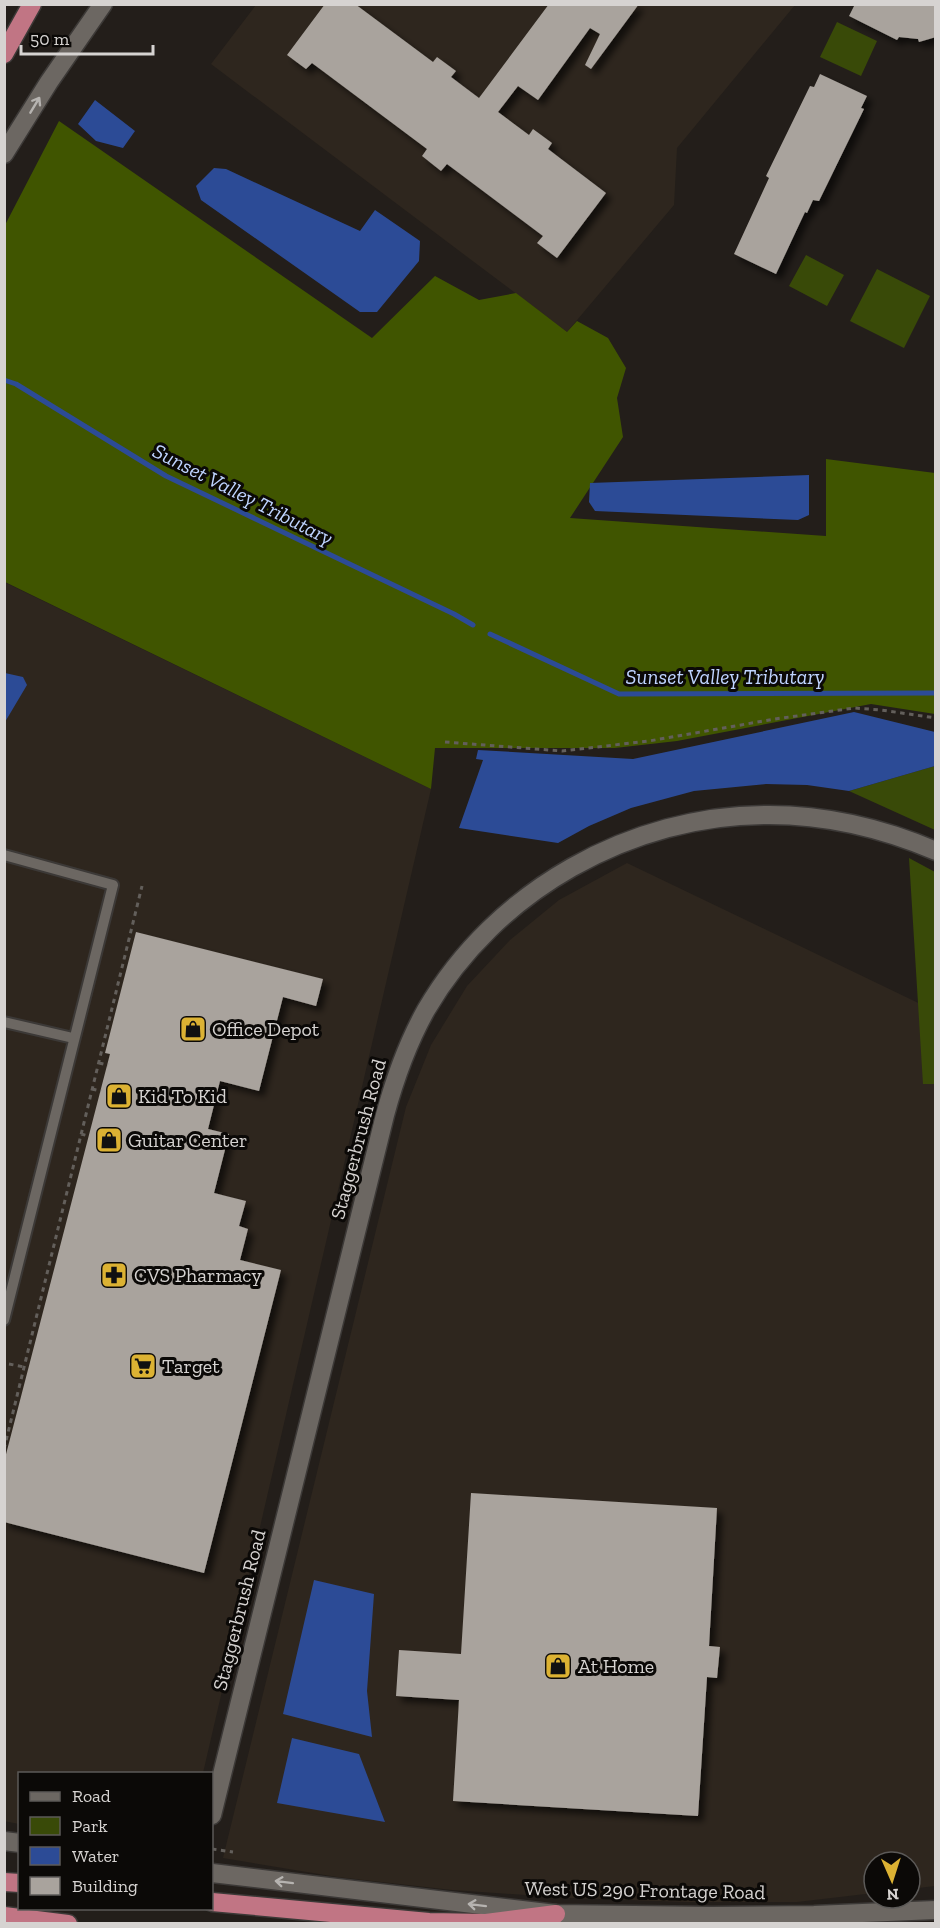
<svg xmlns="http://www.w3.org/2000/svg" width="940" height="1928" viewBox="0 0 940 1928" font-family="'Zilla Slab',serif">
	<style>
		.built { fill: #2e261e }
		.green { fill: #394a08 }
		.forest { fill: #405500 }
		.water { fill: #2c4b96 }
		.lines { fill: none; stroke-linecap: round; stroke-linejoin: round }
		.stream { stroke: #2c4b96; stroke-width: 5 }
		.building { fill: #a9a39d; filter: url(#shadow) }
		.service-casing { stroke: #3c3937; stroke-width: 14 }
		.minor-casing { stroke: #3c3937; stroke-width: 21 }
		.secondary-casing { stroke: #3c3937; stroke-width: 21 }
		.motorway-casing { stroke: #3c3937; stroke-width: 21 }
		.path { stroke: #635f5b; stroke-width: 3; stroke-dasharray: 4.5 4.5; stroke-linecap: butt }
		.service { stroke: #6c6762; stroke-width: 10 }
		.minor { stroke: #6c6762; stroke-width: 18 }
		.secondary { stroke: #6c6762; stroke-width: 18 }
		.motorway { stroke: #c17584; stroke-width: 18 }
		.oneway { stroke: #b6b3b0 }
		.labels { text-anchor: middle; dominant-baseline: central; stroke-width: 6; stroke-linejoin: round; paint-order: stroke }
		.poi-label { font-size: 20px; fill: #d6d3d1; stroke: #0b0907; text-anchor: start }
		.street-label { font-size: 20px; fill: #d6d3d1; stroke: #0b0907 }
		.water-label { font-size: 21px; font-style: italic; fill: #bfd4ff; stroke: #0b0907 }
	</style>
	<defs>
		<filter id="shadow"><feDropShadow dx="5.5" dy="5.5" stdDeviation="3" flood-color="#0009"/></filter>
	</defs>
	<rect width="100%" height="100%" fill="#231e1a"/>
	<path class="built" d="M256,5H795L677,148L674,205L567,332L211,64Z
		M4,582L431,789L203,1773L20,1774L19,1824L4,1821Z
		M627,863L935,1011V1886L910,1889V1862H874V1893L797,1902H687L570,1898L452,1890L337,1877L223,1858L406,1107L431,1045L467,986L510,940L559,900Z"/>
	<path class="green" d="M837,22L877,41L861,76L820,57Z
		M806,255L844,275L827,306L789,286Z
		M877,269L930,296L904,348L850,321Z
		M935,766V830L849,791Z
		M909,858L935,872V1084H923Z"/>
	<path class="forest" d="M59,121L372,338L435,276L479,300L516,293L567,332L577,321L608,338L626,368L617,398L623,437L570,518L826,536V459L935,473V714L871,704L677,741L615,748H435L431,789L5,582L4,227Z"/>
	<path class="water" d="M95,100L135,131L123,148L96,141L78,124Z
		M214,168L226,169L360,231L375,210L420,241L419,261L377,312H360L201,200L196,186Z
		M809,475V515L798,520L595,511L589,502L590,483Z
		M5,673L23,677L27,685L5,722Z
		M854,712L935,732V766L849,791L807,785L766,784L694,791L631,808L589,826L558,843L459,828L483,760L476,759L478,750L633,759Z
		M314,1580L374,1594L367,1691L372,1737L283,1714Z
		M292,1738L359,1754L385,1822L277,1803Z"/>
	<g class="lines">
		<path class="stream" d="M4,380L16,384L166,476L454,614L473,625
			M490,634L619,694L936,693"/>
	</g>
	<path class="building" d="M325,4H355L433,62L437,57L456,71L451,77L479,98L549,4H639L591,69L585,65L600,34L590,28L538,100L518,86L498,112L529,135L533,129L552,143L548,149L606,193L557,258L537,243L543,236L447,164L441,171L422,156L427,149L312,63L306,69L287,55Z
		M855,4H936V37L919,42L918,39L899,37L897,40L849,16Z
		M820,74L867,96L861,108L864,109L819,201L813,200L807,213L805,212L776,274L734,254L769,178L766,176L810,86L814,87Z
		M136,932L323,979L316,1006L283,997L259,1091L220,1081L208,1129L229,1134L214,1193L246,1201L239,1226L248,1229L240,1260L281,1270L204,1573L4,1522V1462L110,1054L105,1053Z
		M471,1493L717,1508L709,1646L720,1647L717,1678L707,1677L698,1816L453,1801L459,1700L396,1696L399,1650L461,1654Z"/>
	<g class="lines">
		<defs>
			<path id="service" d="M4,855L113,885L4,1320
				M4,1022L73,1038"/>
			<path id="minor" d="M212,1815L385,1115C395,1078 407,1044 426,1010C495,891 631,814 769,815C827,815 882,828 936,851"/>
			<path id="secondary" d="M4,154L49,82L103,4
				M4,1841L20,1843
				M212,1873L556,1914L712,1916L814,1915L936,1910"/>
			<path id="motorway" d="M4,54L32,4
				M4,1882L20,1883
				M212,1902L429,1922L486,1923L556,1914
				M4,1916L68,1924"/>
		</defs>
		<use href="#service" class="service-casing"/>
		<use href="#minor" class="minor-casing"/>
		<use href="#secondary" class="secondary-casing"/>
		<use href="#motorway" class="motorway-casing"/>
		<path class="path" d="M445,742L562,751L649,741L775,719L854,708L881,710L936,718
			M99,1063L108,1065
			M92,1089L101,1091
			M81,1134L89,1136
			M9,1364L24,1367
			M4,1449L142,886
			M212,1849L233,1852"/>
		<use href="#service" class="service"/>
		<use href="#minor" class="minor"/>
		<use href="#secondary" class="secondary"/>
		<use href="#motorway" class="motorway"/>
	</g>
	<defs><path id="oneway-shaft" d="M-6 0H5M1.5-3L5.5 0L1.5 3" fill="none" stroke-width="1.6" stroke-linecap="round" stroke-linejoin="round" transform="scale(1.5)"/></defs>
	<g class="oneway">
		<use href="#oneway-shaft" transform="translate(35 105) rotate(-59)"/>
		<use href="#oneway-shaft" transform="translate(284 1882) rotate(-173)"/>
		<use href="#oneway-shaft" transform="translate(477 1905) rotate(-173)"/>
	</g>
	<defs>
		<symbol id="shop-square" viewBox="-11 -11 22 22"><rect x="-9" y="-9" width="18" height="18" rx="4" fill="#dcb233" stroke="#0b0907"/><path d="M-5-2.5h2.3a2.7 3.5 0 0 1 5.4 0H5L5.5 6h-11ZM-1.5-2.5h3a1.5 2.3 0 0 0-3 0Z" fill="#111"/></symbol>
		<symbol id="pharmacy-square" viewBox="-11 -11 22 22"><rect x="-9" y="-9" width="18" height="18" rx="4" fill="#dcb233" stroke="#0b0907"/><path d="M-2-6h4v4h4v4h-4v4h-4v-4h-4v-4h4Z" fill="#111"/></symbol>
		<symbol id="supermarket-square" viewBox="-11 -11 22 22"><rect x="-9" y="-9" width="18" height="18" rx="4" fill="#dcb233" stroke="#0b0907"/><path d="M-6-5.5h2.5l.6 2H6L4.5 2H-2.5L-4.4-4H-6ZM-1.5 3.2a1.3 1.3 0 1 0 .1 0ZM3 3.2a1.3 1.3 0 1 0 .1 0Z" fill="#111"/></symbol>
	</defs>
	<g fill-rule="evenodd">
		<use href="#shop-square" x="178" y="1014" width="30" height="30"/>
		<use href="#shop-square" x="104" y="1081" width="30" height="30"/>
		<use href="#shop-square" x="94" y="1125" width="30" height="30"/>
		<use href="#pharmacy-square" x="99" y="1260" width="30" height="30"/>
		<use href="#supermarket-square" x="128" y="1351" width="30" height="30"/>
		<use href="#shop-square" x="543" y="1651" width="30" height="30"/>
	</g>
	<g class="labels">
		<g class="poi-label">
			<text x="212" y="1029">Office Depot</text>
			<text x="138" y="1096">Kid To Kid</text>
			<text x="128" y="1140">Guitar Center</text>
			<text x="134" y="1275">CVS Pharmacy</text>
			<text x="162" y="1366">Target</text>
			<text x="578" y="1666">At Home</text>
		</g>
		<g class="street-label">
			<text transform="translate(358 1139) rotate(-75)">Staggerbrush Road</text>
			<text transform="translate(239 1610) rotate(-76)">Staggerbrush Road</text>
			<text transform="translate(645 1890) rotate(1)">West US 290 Frontage Road</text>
		</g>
		<g class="water-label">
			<text transform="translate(243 494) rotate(27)">Sunset Valley Tributary</text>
			<text x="725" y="676">Sunset Valley Tributary</text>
		</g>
	</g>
	<rect width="940" height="1928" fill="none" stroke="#d6d3d1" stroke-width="12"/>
	<rect x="18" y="1772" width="195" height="138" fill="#0b0907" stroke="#5c5a58" stroke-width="1.5"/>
	<rect x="30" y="1792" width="30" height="9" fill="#6c6762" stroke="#5c5a58" stroke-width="1.5"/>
	<text x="72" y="1802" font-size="18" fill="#d6d3d1">Road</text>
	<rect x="30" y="1817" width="30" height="18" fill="#394a08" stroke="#5c5a58" stroke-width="1.5"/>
	<text x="72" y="1832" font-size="18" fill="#d6d3d1">Park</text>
	<rect x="30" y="1847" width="30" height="18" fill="#2c4b96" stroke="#5c5a58" stroke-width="1.5"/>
	<text x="72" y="1862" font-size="18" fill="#d6d3d1">Water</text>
	<rect x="30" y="1877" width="30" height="18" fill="#a9a39d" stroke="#5c5a58" stroke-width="1.5"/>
	<text x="72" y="1892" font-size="18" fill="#d6d3d1">Building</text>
	<g transform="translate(892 1880) rotate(177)"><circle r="28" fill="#0b0907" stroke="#5c5a58" stroke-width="1.5"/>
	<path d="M0-4.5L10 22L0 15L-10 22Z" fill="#dcb233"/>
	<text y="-9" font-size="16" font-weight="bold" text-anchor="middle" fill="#d6d3d1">N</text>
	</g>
	<path d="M21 45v9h132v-9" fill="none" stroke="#d6d3d1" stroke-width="3"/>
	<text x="30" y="45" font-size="18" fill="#d6d3d1" stroke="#0b0907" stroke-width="4.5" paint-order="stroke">50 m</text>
</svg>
